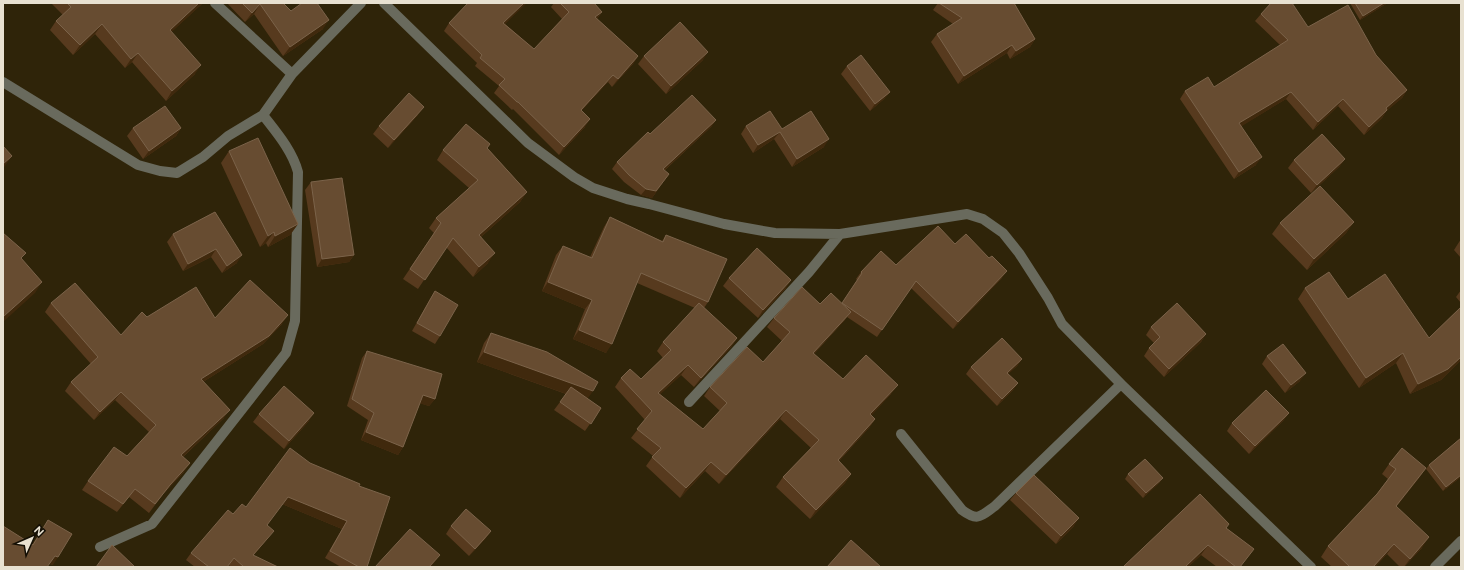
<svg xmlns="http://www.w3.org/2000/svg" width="1464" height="570" viewBox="0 0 1464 570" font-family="Figtree,sans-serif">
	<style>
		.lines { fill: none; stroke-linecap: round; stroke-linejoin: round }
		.minor { stroke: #696a5d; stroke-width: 10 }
		.wall { fill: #573a1e }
		.shaded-wall { fill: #40290d }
		.building { fill: #674c31; stroke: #7b634a }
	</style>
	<rect width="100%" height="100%" fill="#2f2409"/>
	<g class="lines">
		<path class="minor" d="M215,3L292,74
			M384,3L528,143L574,177L593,188L627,199L649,204L724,224L775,233L840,234L967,214L983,219L1003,233L1019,253L1048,298L1062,324L1121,384L1311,567
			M3,82L138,165L160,171L177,173L203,157L228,136L263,115L292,74L361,3
			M689,402L809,272L840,234
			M901,434L962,510C978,522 981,516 995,506L1121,384
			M100,547L152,524L286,353L295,321L298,172C292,150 276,132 263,115
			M1435,567L1461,541"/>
	</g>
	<path class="wall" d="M51,3H203L171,32L195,74L166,101L132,62L125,68L95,34L73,55L50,30L56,21L63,15Z
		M227,3H283L291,11L323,29L283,56L254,14L245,22Z
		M554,3H594L602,12L597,19L638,56L633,64L612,87L608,82L581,111L585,127L559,155L513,109L512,110L494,93L499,86L475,66L477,63L444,31L449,23L505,24L534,49L562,19L551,7Z
		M938,3H1014L1035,39L1030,47L1010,59L1007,53L958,84L931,42L937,34L953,24L933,10Z
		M1350,3H1387L1386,4L1360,20Z
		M1261,14L1308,27L1376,55L1407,90L1402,98L1387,110L1382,118L1364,135L1338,106L1313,130L1286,99L1241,126L1256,165L1234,179L1180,99L1185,91L1214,87L1280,45L1255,21Z
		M644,56L703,60L666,94L638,64Z
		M847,66L890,92L884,99L870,111L841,74Z
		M418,115L388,148L373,134L379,126Z
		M716,120L711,127L664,171L669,174L652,198L641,195L624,182L612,169L617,162L650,134Z
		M746,126L782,129L824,147L792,167L774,139L753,153L741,134Z
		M133,128H181L176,136L143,159L127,136Z
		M490,144L487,148L527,192L520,202L481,237L488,263L473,277L446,247L418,289L403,279L434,233L429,228L436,218L469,188L437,160L443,150Z
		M229,151L298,224L290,235L268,247L266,243L260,247L221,163Z
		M1345,159L1339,167L1311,193L1288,168L1294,160Z
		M311,182L354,255L349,262L317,267L305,190Z
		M215,212L237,263L222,273L211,257L183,271L167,242L173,234Z
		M610,217L662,241L666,235L708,302L704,308L737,338L731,347L694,387L681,375L660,394L703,429L720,411L704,396L710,387L763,362L782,341L767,327L774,318L820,304L842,303L857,280L856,279L861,272L896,265L955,244L1002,278L953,329L911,288L877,337L847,317L844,321L814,354L843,379L891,394L871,415L875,419L869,428L839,461L851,474L845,483L810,519L776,487L783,477L811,448L780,419L719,484L705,471L680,498L646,466L653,456L631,438L645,420L615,387L621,378L641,379L663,358L657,351L663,342L695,308L637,283L606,353L573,339L585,309L542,291L556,255L563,246L590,257L604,227Z
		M1354,222L1346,233L1307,270L1272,234L1280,223Z
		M1461,239V258L1454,250Z
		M729,278L786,288L758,318L723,286Z
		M1305,288L1348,299L1429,338L1461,307V360L1441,380L1410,394L1396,363L1359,388L1298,299Z
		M1461,290V303L1456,297Z
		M435,291L440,336L435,344L412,331L430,299Z
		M51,303L121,335L147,317L215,318L282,324L263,344L203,382L224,418L183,457L184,472L164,493L149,513L129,497L117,512L82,490L88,481L127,456L149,432L115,400L94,420L65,391L71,382L91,364L45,312Z
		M1151,327L1206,334L1201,342L1164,377L1144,356L1149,348L1154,343L1146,335Z
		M491,333L601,408L585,431L554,410L566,394L477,362L484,343Z
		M367,351L435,399L429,406L420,403L403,447L398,455L361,440L368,420L347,406L362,358Z
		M1267,356L1300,381L1285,393L1262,364Z
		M1022,359L1017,366L1008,374L1018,383L1013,390L997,406L966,374L971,367Z
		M1289,413L1283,421L1249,454L1227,431L1232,423Z
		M259,414L309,421L284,449L253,422Z
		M1461,438V477L1443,491L1426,469L1429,465Z
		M310,463L359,486L367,567H341L325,558L342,529L282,504L267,525L268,538L253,556L278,567H230L229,565L227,567H195L186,560L191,553L233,514L246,507Z
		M1389,464L1426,468L1419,478L1396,507L1422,548L1404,567H1400L1387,554L1375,567H1332L1321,557L1328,546L1377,494L1388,479L1382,474Z
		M1128,474L1160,482L1143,498L1125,479Z
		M1016,493L1074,526L1056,544L1010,500Z
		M1200,494L1226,528L1254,549L1240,567H1217L1201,555L1188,567H1123Z
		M48,520L53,565L50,564L32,545Z
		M451,526L491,531L485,539L469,556L446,534Z"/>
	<path class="shaded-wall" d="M199,3H203L163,40L170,30Z
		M524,3H527L498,31L503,23Z
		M1384,3H1387L1386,4L1360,20L1363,16Z
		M260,4L254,14L245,22L252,13Z
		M602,12L596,20L595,17Z
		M329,20L323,29L283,56L290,47Z
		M102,24L95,34L73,55L80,45Z
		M1035,39L1030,47L1010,59L1016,51Z
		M1012,45L1007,53L958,84L964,76Z
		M708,52L703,60L666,94L671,86Z
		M138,53L132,62L125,68L131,59Z
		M638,56L633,64L612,87L618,79Z
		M201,65L195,74L166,101L172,91Z
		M613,75L608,82L575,118L581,110Z
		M1407,90L1402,98L1381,116L1386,108Z
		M890,92L884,99L870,111L875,104Z
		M1291,92L1286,99L1234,131L1239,123Z
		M1343,99L1338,106L1313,130L1318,122Z
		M424,107L418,115L388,148L394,140Z
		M1387,110L1382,118L1364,135L1369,127Z
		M590,119L585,127L559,155L564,147Z
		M716,120L711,127L658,176L663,169Z
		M181,128L176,136L143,159L149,151Z
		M780,132L774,139L753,153L758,145Z
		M829,139L824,147L792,167L797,159Z
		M12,156L5,166L3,168V164Z
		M1262,157L1256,165L1234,179L1239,172Z
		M1345,159L1339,167L1311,193L1317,185Z
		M669,174L652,198L641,195L646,189Z
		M527,192L520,202L472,245L479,235Z
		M1354,222L1346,233L1307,270L1314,259Z
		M298,224L290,235L268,247L275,236Z
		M274,232L266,243L260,247L268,236Z
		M216,249L211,257L183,271L188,264Z
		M495,253L488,263L473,277L479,267Z
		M242,255L237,263L222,273L227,266Z
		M354,255L349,262L317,267L322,259Z
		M1007,271L1002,278L953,329L958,322Z
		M791,280L786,288L758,318L763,310Z
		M42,282L35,293L3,322V318L4,316Z
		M548,282L592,300L585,309L542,291Z
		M851,312L844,321L806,362L813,353Z
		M288,315L282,324L263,344L195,387L201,379Z
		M579,330L612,344L606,353L573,339Z
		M1206,334L1201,342L1164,377L1169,369Z
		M737,338L731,347L694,387L701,378Z
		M484,352L593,391L586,401L477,362Z
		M1403,353L1396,363L1359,388L1366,378Z
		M1461,357V360L1441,380L1410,394L1418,384Z
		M1022,359L1017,366L1002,380L1007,373Z
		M688,365L681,375L652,402L658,393Z
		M1306,373L1300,381L1285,393L1291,385Z
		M1018,383L1013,390L997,406L1002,399Z
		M898,385L891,394L864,424L870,414Z
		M121,392L115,400L94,420L100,412Z
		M423,395L435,399L429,406L418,403Z
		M230,410L224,418L175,464L181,455Z
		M786,410L780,419L719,484L726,475Z
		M314,413L309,421L284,449L289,441Z
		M1289,413L1283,421L1249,454L1255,446Z
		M875,419L869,428L831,469L838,460Z
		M366,432L403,447L398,455L361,440Z
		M711,462L705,471L680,498L686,488Z
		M190,463L184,472L164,493L149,513L170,485Z
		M1426,468L1419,478L1388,516L1396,506Z
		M851,474L845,483L810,519L816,510Z
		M1461,475V477L1443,491L1446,487Z
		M1163,478L1160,482L1143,498L1146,493Z
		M288,497L347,521L342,529L282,504Z
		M1079,518L1074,526L1056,544L1061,536Z
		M274,531L268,538L247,563L253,555Z
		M491,531L485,539L469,556L475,549Z
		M1429,537L1422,548L1404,567L1410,559Z
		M1394,544L1387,554L1375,567H1373Z
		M1208,545L1201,555L1188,567H1185Z
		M440,555L431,567H429Z
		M55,556L58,557L53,565L50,564L47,567Z"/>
	<path class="building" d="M67,3H199L170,30L201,65L172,91L138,53L131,59L102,24L80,45L56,21L71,7Z
		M242,3H283L291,11L302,3H317L329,20L290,47L260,4L252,13Z
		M468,3H524L503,23L534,49L569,12L560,3H594L602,12L595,17L638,56L618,79L613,75L581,110L590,119L564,147L518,102H517L499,85L505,79L480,58L482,55L449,23Z
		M939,3H1014L1035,39L1016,51L1012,45L964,76L937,34L962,18Z
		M1271,3H1292L1308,27L1348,5L1376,55L1407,90L1386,108L1387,110L1369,127L1343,99L1318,122L1291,92L1239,123L1262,157L1239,172L1185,91L1208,77L1214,87L1288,40L1261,14Z
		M1355,3H1384L1363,16Z
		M680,22L708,52L671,86L644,56Z
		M861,55L890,92L875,104L847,66Z
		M409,93L424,107L394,140L379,126Z
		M692,95L716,120L663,169L669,174L656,191L646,189L629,175L617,162L648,132L650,134Z
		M165,106L181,128L149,151L133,128Z
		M770,111L782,129L811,111L829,139L797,159L780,132L758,145L746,126Z
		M466,124L490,144L487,148L527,192L479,235L495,253L479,267L453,238L425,280L410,269L441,223L436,218L478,180L443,150Z
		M1322,134L1345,159L1317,185L1294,160Z
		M258,138L298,224L275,236L274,232L268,236L229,151Z
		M3,146L12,156L3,164Z
		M342,178L354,255L322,259L311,182Z
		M1320,186L1354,222L1314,259L1280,223Z
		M215,212L242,255L227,266L216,249L188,264L173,234Z
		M610,217L663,242L666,235L727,259L708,302L641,273L612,344L579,330L592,300L548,282L563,246L592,258Z
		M938,226L955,244L966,234L989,258L992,256L1007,271L958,322L916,281L882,330L842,303L862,273L861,272L881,251L896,265Z
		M3,233L26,253L21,258L42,282L4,316H3Z
		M757,248L791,280L763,310L729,278Z
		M1329,272L1348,299L1385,274L1429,338L1461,307V357L1448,369L1418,384L1403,353L1366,378L1305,288Z
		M250,280L288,315L269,336L201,379L230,410L181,455L190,463L170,485L155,504L135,489L123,504L88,481L114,447L127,456L156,425L121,392L100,412L71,382L98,357L51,303L75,283L121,335L142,312L147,317L196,287L215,318Z
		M802,287L820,304L831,293L851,312L813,353L843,379L866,355L898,385L870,414L875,419L838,460L851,474L816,510L783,477L819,440L786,410L726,475L711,462L686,488L652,457L661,448L637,429L652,411L621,378L630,369L641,379L671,350L663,342L699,303L737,338L701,378L688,365L658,393L703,429L727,403L710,387L747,347L763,362L790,332L774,318Z
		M435,291L458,305L440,336L417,323Z
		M1177,303L1206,334L1169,369L1149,348L1160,337L1151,327Z
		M491,333L547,352L598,382L593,391L484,352Z
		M1002,338L1022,359L1007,373L1018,383L1002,399L971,367Z
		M1283,344L1306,373L1291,385L1267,356Z
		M367,351L442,374L435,399L423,395L403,447L366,432L374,413L352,399Z
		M284,386L314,413L289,441L259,414Z
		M571,387L601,408L591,424L560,402Z
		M1266,390L1289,413L1255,446L1232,423Z
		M1461,438V475L1446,487L1429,465Z
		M290,448L310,463L360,484L359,486L390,497L367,567H359L330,551L347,521L288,497L267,525L274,531L253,555L278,567H244L234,558L227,567H209L191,553L228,510L233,514L242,504L246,507Z
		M1402,448L1426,468L1396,506L1429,537L1410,559L1394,544L1373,567H1350L1328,546L1377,494L1396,469L1389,464Z
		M1145,459L1163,478L1146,493L1128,474Z
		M1034,475L1079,518L1061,536L1016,493Z
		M1200,494L1229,524L1226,528L1254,549L1240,567H1236L1208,545L1185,567H1124V566Z
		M466,509L491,531L475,549L451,526Z
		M48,520L72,534L58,557L55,556L47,567H3V526L33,545Z
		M410,529L440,555L429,567H375Z
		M851,540L881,567H827Z
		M112,545L135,567H96Z"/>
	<rect width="1464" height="570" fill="none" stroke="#e8e1d1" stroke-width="8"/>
	<g transform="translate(32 538) rotate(45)" stroke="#130e04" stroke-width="3" paint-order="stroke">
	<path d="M0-3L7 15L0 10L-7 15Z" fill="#e8e1d1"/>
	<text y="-6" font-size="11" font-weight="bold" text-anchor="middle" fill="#e8e1d1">N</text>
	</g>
</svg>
